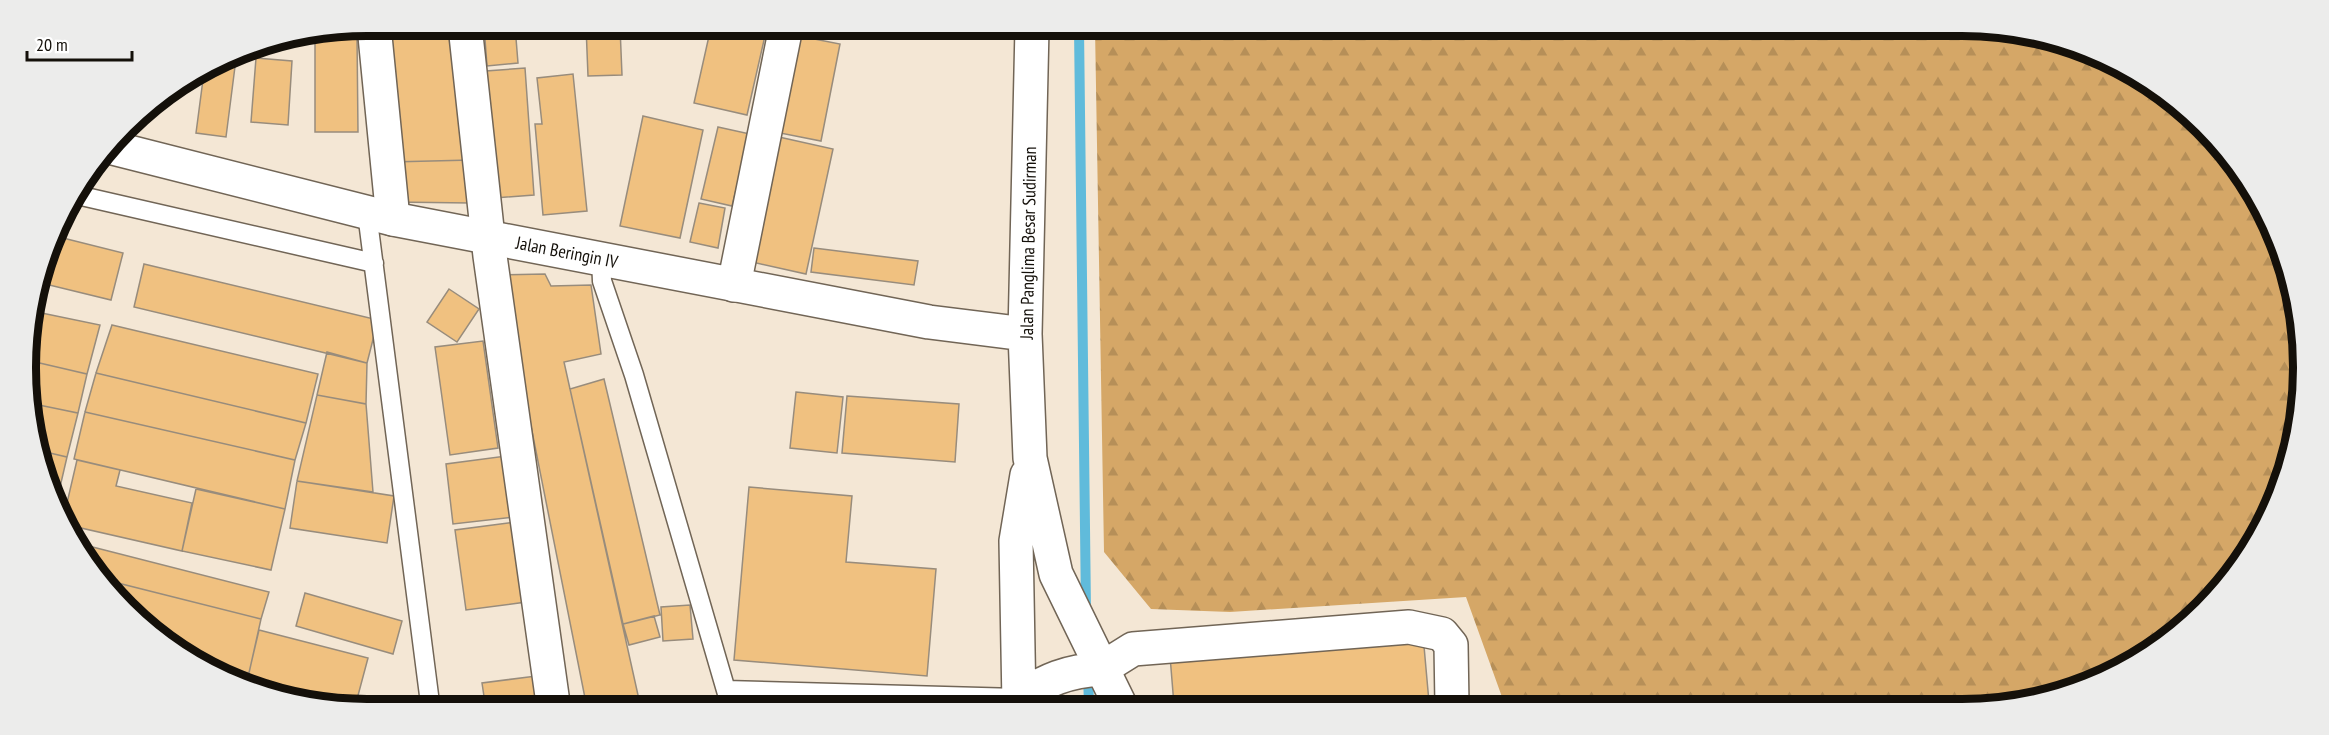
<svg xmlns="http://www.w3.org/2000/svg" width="2329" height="735" viewBox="0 0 2329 735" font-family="'PT Sans Narrow',sans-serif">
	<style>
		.forest { fill: url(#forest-firs) }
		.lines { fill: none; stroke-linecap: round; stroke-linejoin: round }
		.stream { stroke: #60bbdb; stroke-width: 10 }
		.building { fill: #f0c180; stroke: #988c7c; stroke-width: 1.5 }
		.lane-casing { stroke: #716556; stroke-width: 21 }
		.street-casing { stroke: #716556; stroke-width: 36 }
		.secondary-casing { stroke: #716556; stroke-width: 36 }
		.lane { stroke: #fff; stroke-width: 18 }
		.street { stroke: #fff; stroke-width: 33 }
		.secondary { stroke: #fff; stroke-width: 33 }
		.labels { text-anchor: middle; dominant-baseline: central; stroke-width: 6; stroke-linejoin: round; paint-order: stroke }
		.street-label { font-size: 18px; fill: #14100a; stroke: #fff }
		.rim { fill: none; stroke: #14100a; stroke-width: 8 }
	</style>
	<defs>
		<pattern id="forest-firs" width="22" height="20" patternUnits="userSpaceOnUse" patternTransform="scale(1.5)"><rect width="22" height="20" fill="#d5a767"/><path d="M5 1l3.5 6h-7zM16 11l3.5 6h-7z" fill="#b68f58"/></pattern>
	</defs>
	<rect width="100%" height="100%" fill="#f4e7d5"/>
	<path class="forest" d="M1095,28L2029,32L2152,83L2246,178L2297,301V435L2257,539L2187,624L2112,674L2006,707L1502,705V697L1466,597L1230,612L1151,609L1104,552Z"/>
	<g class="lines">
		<path class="stream" d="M1079,28L1086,611
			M1088,675L1089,705"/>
	</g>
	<path class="building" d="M378,26H457L471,160L391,162Z
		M484,26H515L518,63L487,66Z
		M586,26L620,27L622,75L588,76Z
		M711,27H767L747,115L694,103Z
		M357,35L358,132H315V36Z
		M799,36L840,44L821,141L780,133Z
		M237,51L226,137L196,133L204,72Z
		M256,58L292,61L288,125L251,122Z
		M525,68L534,195L495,198L486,71Z
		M573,74L587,211L543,215L535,124H542L537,78Z
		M643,116L703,130L680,238L620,226Z
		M718,127L750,134L732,206L701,199Z
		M779,137L833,149L806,274L752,262Z
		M471,160L470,203L393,202L391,162Z
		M699,203L725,208L718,248L690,242Z
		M55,236L123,253L111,300L41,283Z
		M814,248L918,261L914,285L811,272Z
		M144,264L378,320L367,363L134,307Z
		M545,274L551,286L591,285L601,354L564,362L640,704L586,703L501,275Z
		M449,289L479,309L457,342L427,322Z
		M32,311L100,325L87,374L31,361L28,323Z
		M112,325L318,374L306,423L96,373Z
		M483,341L498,448L450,455L435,347Z
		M327,352L367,363L366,404L317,395Z
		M31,361L87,374L78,413L34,404Z
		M96,373L306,423L295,460L85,412Z
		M604,379L660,615L623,624L570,389Z
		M796,392L843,397L837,453L790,448Z
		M317,395L366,404L373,492L297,481Z
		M847,396L959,404L955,462L842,453Z
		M34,404L78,413L67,457L37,450Z
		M85,412L295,460L285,509L74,459Z
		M37,450L67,457L57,500L37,456Z
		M506,456L514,517L453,524L446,464Z
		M77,460L120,470L116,486L192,503L182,551L68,525L64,516Z
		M297,481L394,496L387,543L290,528Z
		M749,487L852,496L846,562L936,569L927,676L734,660Z
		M196,489L285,509L271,570L182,551Z
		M515,522L526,602L466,610L455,530Z
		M77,543L269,592L261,619L106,580L83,558Z
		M106,580L261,619L249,673L205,663L177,652Z
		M305,593L402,621L393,654L296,626Z
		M690,605L693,639L663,641L661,607Z
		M654,616L660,637L629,645L623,624Z
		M259,630L368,658L356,703H305L247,681Z
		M1423,635L1429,702L1387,705H1174L1170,656Z
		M536,676L539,703H485L482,683Z"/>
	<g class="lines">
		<defs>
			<path id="lane" d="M77,195L374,263
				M367,213L430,703
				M601,259L602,281L634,375L730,704
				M726,690L1018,698"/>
			<path id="street" d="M374,26L393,219
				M465,26L490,256L553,703
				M734,285L786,27
				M1101,669L1133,649L1409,627L1442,634L1451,645L1452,705"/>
			<path id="secondary" d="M1032,28L1025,334L1030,458L1056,574L1120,705
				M113,148L393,219L929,322L1025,334
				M1018,698C1047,680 1067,671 1101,669
				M1019,704L1016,541L1027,475"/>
		</defs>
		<use href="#lane" class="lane-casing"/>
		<use href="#street" class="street-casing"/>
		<use href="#secondary" class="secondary-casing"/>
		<use href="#lane" class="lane"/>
		<use href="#street" class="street"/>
		<use href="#secondary" class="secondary"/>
	</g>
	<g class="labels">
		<g class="street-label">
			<text transform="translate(1028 243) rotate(-89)">Jalan Panglima Besar Sudirman</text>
			<text transform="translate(567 252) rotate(11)">Jalan Beringin IV</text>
		</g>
	</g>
	<path d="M0 0H2329V735H0ZM367 36H1962A331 331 0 0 1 2293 367V368A331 331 0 0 1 1962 699H367A331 331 0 0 1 36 368V367A331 331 0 0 1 367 36Z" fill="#ececeb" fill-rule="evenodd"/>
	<path class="rim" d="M367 36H1962A331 331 0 0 1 2293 367V368A331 331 0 0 1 1962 699H367A331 331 0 0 1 36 368V367A331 331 0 0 1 367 36Z"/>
	<path d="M27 51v9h105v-9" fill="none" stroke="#14100a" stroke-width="3"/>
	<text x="36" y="51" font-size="18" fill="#14100a" stroke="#ffffff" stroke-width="4.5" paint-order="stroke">20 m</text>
</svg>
